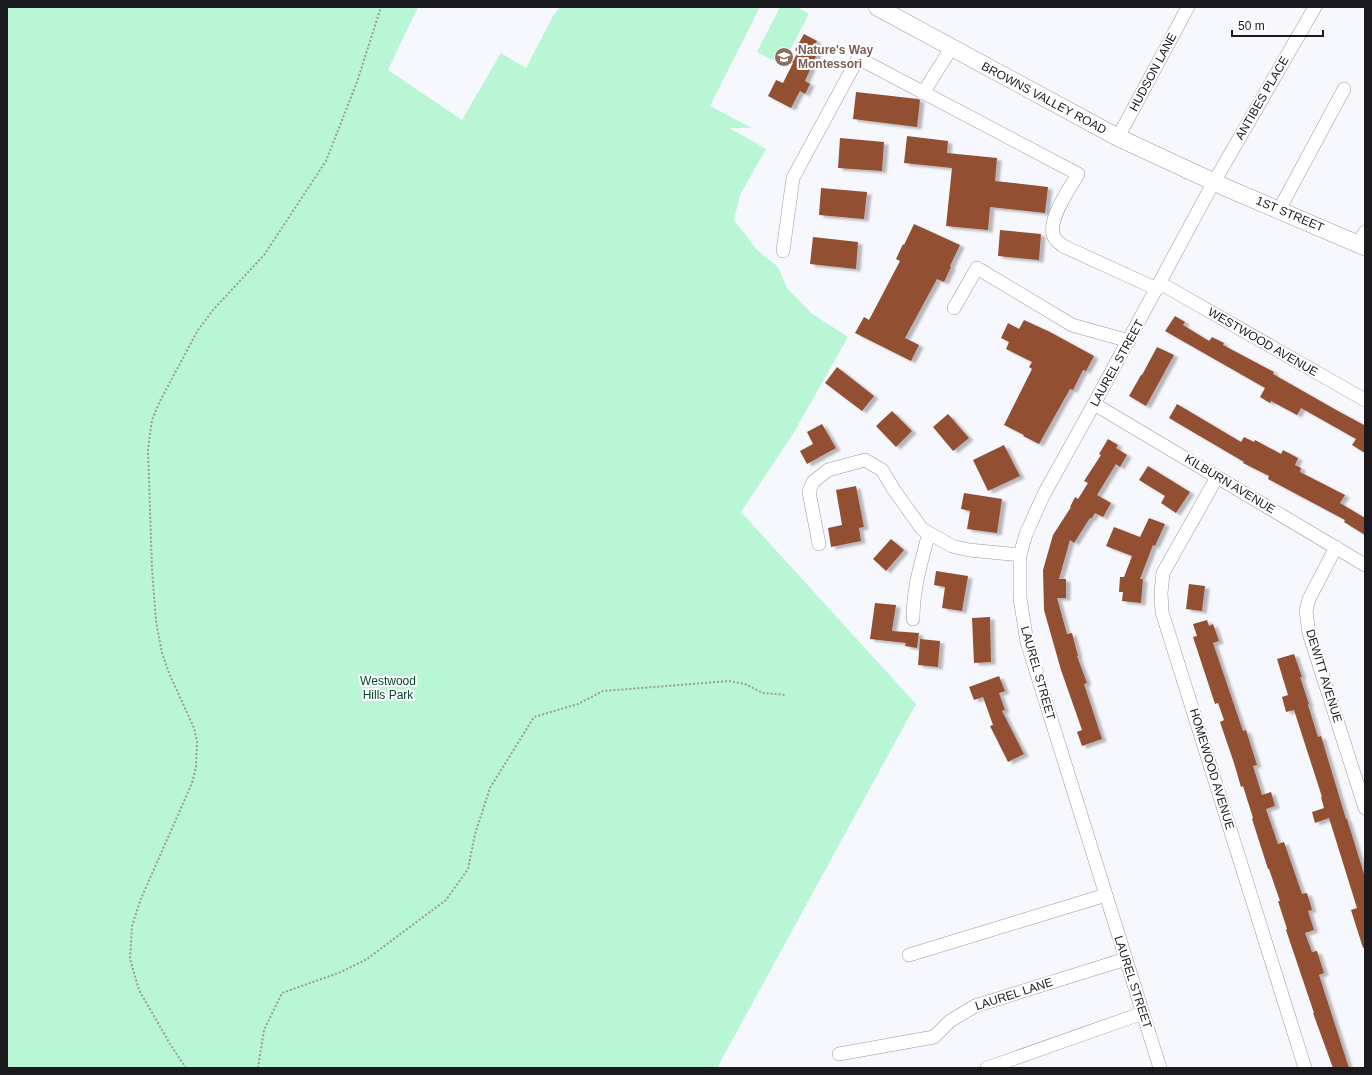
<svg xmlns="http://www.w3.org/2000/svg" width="1372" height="1075" viewBox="0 0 1372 1075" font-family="Arial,sans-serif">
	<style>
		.green { fill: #b9f6d6 }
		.building { fill: #925032; filter: url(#shadow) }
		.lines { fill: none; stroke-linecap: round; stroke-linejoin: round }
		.minor-casing { stroke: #9899a3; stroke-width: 14 }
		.major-casing { stroke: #9899a3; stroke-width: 18 }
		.path { stroke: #9a9aa0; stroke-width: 2; stroke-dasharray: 2 2; stroke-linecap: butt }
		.minor { stroke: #fff; stroke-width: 13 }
		.major { stroke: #fff; stroke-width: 17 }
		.labels { text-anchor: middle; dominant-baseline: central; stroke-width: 4; stroke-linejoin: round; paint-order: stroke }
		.education-label { font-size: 12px; font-weight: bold; fill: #785e54; stroke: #fff; text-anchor: start }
		.street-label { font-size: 12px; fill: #1a1a1e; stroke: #fff }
		.park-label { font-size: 12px; fill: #01472e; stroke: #fff }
	</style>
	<defs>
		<filter id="shadow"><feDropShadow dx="4.5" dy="2.5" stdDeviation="1" flood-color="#0004"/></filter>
	</defs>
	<rect width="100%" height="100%" fill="#f7f7fe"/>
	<path class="green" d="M7,7H418L388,70L462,120L501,53L526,68L553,16L560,7H760L710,106L752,128H729L766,149L740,195L734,220L757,250L778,267L787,288L811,313L848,337L793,434L741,512L916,704L717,1068H7Z
		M780,7H797L809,14L782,65L757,52Z"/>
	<path class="building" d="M804,34L817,41L815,45L820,47L805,81L810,84L805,94L800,91L791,108L768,96L776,80L783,83L793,63H792L798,52L795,50Z
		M856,92L918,99L920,100L917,127L853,119Z
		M907,136L948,141L947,153L997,158L995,181L1048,187L1045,213L990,207L988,230L946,226L952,168L904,163Z
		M840,138L884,142L882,171L838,168Z
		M821,188L867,192L864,219L819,215Z
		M914,224L960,245L950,266L951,267L944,282L937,279L905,338L919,345L911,361L855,333L864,317L869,320L900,261L896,259L903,244L904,245Z
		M1000,230L1041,234L1039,260L998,256Z
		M813,237L858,242L856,269L810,264Z
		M1175,316L1185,322L1183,325L1209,341L1212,337L1224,343L1223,345L1274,372L1273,374L1338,411L1364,425L1365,424V453L1352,445L1356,439L1301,408L1297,415L1271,401L1270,403L1260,397L1265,388L1165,331Z
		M1024,320L1050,332L1094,356L1086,371L1083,370L1073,390L1070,389L1039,444L1023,436L1024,435L1004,425L1032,369L1029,367L1032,362L1006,349L1009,342L1001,338L1008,323L1019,329Z
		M1157,347L1174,355L1146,406L1129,396L1141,375H1142Z
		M837,367L874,396L862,411L825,383Z
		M1177,404L1241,442L1244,437L1254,442L1255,440L1281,454L1283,450L1298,458L1295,465L1301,468L1300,472L1345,495L1340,503L1365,518V535L1344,522L1345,520L1268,479L1269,476L1243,463L1244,462L1169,418Z
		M892,411L912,431L896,447L876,426Z
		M948,414L969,438L953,451L933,427Z
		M822,424L836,448L807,464L800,451L813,444L807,432Z
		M1108,439L1118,445L1116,448L1127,455L1120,467L1116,464L1097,495L1111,503L1103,517L1095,513L1091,519L1090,518L1074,543L1070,540L1059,579H1066V598H1057L1067,634L1072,633L1078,656H1077L1087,683L1084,684L1102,739L1082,746L1077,732L1082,730L1061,670L1044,610L1043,570L1053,535L1071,507H1070L1075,497L1078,499L1088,483L1084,481L1101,455L1099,454Z
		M1004,445L1020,476L988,491L973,460Z
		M1148,466L1190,492L1176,513L1161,503L1165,496L1139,480Z
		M856,486L864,527L859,528L861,541L831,547L828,528L842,525L836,490Z
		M964,493L1002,499L997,533L967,529L970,511L961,509Z
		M1149,518L1165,524L1155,546L1153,545L1140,579H1143L1141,603L1122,601L1123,592H1119L1120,577H1124L1132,556L1106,546L1114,527L1140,537Z
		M891,539L904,550L886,571L873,559Z
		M936,571L968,576L962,611L942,608L945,587L934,585Z
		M1189,584L1205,586L1202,611L1186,609Z
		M875,603L896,605L892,631L919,633L917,648L905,646L906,643L870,639Z
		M990,617L991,662L974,663L972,618Z
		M1207,620L1209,626L1213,624L1219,641L1213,643L1243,731L1246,730L1257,765L1253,766L1262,795L1271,792L1275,806L1266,809L1278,844L1284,842L1302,894L1307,893L1312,910L1308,911L1314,930L1305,933L1312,952L1317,951L1324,973L1319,975L1349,1068H1333L1313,1013H1314L1286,930L1287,929L1278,901H1280L1269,869H1268L1252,819L1253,818L1243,786L1241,787L1234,763L1220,722L1224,720L1218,703L1215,704L1193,637L1197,636L1193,624Z
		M920,639L940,641L938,667L918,665Z
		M1294,654L1302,677H1300L1309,704L1308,705L1318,737L1321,736L1346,819H1347L1365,877V947L1363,948L1351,910L1357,908L1329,818L1315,823L1312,812L1324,808L1321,797H1322L1294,710L1286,712L1282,697L1288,695L1277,659Z
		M999,676L1005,691L999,693L1005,710L1002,711L1024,754L1008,762L990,726L993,725L983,697L974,700L969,687Z"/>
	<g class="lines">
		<defs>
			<path id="minor" d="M923,93L952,47
				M1117,137L1123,128L1188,7
				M1279,210L1344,89
				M1358,244L1365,232
				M783,251L793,178L858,58L1078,174C1070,188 1043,225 1056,240C1058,242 1061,244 1063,246L1157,289
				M1160,283L1365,400
				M954,308L977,268L1072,325L1129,341
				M1094,404L1365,565
				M1217,477L1163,573L1161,593L1162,612L1305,1068
				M819,544L809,492L813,482L828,470L865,460L882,470L894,490L922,529L952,546L969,550L1020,555
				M1336,547L1309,599L1306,611L1309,633L1365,808
				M913,619C913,589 921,562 929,533
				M909,955L1106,895
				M839,1054L934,1037L950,1021L975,1006L1126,959
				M987,1068L1143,1013
				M1160,1068L1027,642L1020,598V555L1026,534L1044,494L1094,404L1210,189L1315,7"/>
			<path id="major" d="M877,7L1117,137L1229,189L1365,247"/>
		</defs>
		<use href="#minor" class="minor-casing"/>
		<use href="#major" class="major-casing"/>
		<path class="path" d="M186,1068L170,1044L139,990L130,959L132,926L140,901L192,783L196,767L197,742L194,728L169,673L162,653L156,621L152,569L148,449L152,420L160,401L198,330L213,310L264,255L326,161L357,82L381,7
			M258,1068L264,1030L282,993L341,972L367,959L446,900L468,869L475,834L490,788L534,717L578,704L603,691L729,681L745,684L763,693L786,695"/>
		<use href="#minor" class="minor"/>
		<use href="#major" class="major"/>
	</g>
	<defs>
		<symbol id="school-disc" viewBox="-11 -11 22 22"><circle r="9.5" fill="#8d6e63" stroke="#fff"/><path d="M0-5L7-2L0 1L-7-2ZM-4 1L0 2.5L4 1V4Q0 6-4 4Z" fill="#fff"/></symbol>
	</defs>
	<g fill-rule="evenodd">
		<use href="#school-disc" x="773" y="46" width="22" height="22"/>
	</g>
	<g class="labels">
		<g class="education-label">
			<text x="798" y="50">Nature's Way<tspan x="798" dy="14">Montessori</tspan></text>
		</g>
		<g class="street-label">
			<text transform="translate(1153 72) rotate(-62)">HUDSON LANE</text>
			<text transform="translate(1044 98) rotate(28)">BROWNS VALLEY ROAD</text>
			<text transform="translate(1262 98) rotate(-60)">ANTIBES PLACE</text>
			<text transform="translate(1290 214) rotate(23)">1ST STREET</text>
			<text transform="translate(1263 342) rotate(30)">WESTWOOD AVENUE</text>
			<text transform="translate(1117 363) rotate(-61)">LAUREL STREET</text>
			<text transform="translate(1230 484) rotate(31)">KILBURN AVENUE</text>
			<text transform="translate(1038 673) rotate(74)">LAUREL STREET</text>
			<text transform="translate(1324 676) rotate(73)">DEWITT AVENUE</text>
			<text transform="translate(1212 769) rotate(73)">HOMEWOOD AVENUE</text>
			<text transform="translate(1133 982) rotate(72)">LAUREL STREET</text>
			<text transform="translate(1014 994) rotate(-18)">LAUREL LANE</text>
		</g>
		<g class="park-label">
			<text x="388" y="681">Westwood<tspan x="388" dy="14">Hills Park</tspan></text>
		</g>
	</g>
	<rect width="1372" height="1075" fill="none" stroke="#1a1a1e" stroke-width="16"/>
	<path d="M1232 30v6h91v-6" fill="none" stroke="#1a1a1e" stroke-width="2"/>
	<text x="1238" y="30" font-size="12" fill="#1a1a1e" stroke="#ffffff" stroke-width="3" paint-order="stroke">50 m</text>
</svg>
